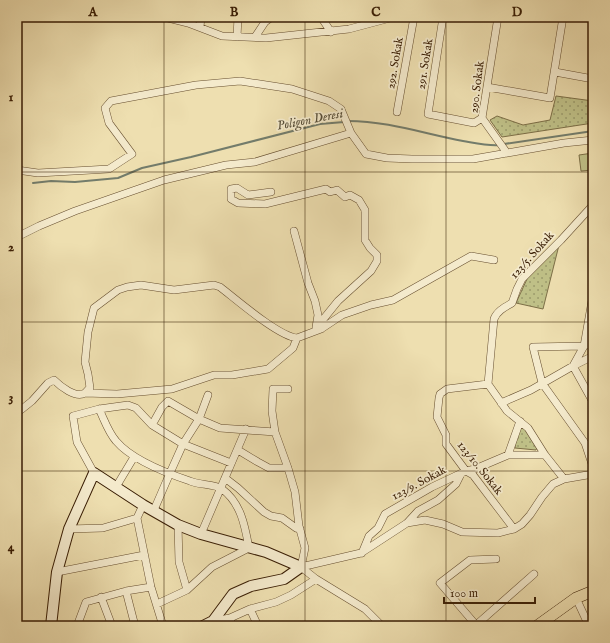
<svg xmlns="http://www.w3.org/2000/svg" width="610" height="643" viewBox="0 0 610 643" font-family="'IM FELL English',serif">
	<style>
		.park { fill: url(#park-dots); stroke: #7c6e46 }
		.garden { fill: #bfc087; stroke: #7c6e46 }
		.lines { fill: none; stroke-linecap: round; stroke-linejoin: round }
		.stream { stroke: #737c6b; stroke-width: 2 }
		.street-casing { stroke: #664e2f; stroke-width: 8 }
		.secondary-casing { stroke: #391d04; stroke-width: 12 }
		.primary-casing { stroke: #391d04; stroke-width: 12 }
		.street { stroke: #f4eacc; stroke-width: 7 }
		.secondary { stroke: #f4eacc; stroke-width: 10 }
		.primary { stroke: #eedfb0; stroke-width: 11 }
		.grid { fill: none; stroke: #391d04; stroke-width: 1; stroke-opacity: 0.55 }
		.labels { text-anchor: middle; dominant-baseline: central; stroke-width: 3.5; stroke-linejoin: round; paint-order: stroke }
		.street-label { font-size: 12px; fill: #391d04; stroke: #f4eacc }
		.water-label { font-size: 13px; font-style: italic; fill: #564d37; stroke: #f4eacc }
		.neatline { fill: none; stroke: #391d04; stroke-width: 1.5 }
		.grid-label { font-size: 13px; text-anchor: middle; font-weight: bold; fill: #391d04 }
	</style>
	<defs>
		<pattern id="park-dots" width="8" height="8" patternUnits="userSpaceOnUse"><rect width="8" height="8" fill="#bfc087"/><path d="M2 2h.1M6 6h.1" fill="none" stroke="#9c9b6c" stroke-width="1.8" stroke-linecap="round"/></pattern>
	</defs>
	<rect width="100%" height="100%" fill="#eedfb0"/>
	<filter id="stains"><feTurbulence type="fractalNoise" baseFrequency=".005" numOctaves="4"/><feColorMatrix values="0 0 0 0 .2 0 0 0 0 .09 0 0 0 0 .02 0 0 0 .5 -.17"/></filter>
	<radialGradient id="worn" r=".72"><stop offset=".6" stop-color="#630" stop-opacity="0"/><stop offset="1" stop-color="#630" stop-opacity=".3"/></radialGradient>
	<path class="park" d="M556,96L593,101V123L502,137L490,120L497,116L523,125L550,120Z
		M559,245L543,309L516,303L527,279Z
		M521,426L525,428L537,447L536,450L515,448V445Z"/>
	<path class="garden" d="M593,153V170L581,171L579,155Z"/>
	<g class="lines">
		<path class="stream" d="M348,121C388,121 425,134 463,141C475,143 487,146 500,145
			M504,144L593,131
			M33,183L51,181L75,182L118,178L142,168L191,157L320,124L344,122"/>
		<defs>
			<path id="street" d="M164,17L188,23L222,36L266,38L349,29L394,17
				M321,17L331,32
				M443,17L428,114L474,123L482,118
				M498,17L482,118L507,153
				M200,27L201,17
				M237,37L238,17
				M255,37L265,22L272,17
				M555,72L593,79
				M487,87L550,98L563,17
				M397,112L414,17
				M17,170L38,173L109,169L132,154L109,123L105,108L111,101L196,85L240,81L292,89L329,101L341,109L351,133L366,154L387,158L412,159H473L564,143L593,140
				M271,192L248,195L237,188L231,189V199L238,203L265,204L326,189L330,192L337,190L345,197L350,195L359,200L365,210V240L370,248L377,255V261L371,271L338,301L321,322V329
				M294,231L308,283L315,301L318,315L316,327
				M17,237L39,226L75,211L164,180L226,165L255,162L351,133
				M593,343L584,346L533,347L542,383L585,443L593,467
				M573,366L584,346L593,295
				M573,366L593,402
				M488,384L494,319C497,311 505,307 512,303L517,289L522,279L561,240L593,205
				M488,384L447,389L440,394L439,398L437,417L446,435V444L466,471L473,475L514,529
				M488,384L507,411L528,428L545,455L564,479
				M85,393L117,394L172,389L214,375H232L268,369L293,348L297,338L321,329L342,315L371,305L393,300L471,256L494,260
				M501,403L531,390L573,366L593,356
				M99,409C104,419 108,432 116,441C132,460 166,473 190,481C198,485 215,484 222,489C241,503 245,526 249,548L212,567L187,590L157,604
				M17,413L32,401L48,383L54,380C60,386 76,399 85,393C87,391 88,389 90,388L88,374L85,362L88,332L94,308L118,290L127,287L141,285L174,290L214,285L220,287C237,300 278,336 297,338
				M152,425L162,407L168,401L199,419L220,428L275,432L288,468L295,492L299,526L305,548L301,567
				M275,432L272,411L273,389H288
				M238,450L258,462L269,468H288
				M508,455L520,421
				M94,473L77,442L73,416L99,409L128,405L136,408L152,425L183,444L231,463
				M225,478L238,488L264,512L271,516L282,518L296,528L300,529
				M116,487L134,457
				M143,505L137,518L151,587L163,626
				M154,510L170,473L183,444L199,419L208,395
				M407,523L418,511L438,500L456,484L461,474
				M178,525L179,562L187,590
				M69,529L103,528L137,518
				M201,534L246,429
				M362,553L369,536L378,528L385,514L432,487L466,471L475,469L508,455H545
				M301,567L361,553L407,523L425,520L443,524L462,532L498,533L514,529L522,524L530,515L542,497L553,484L564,479L593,474
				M301,567L316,579L365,609L382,626
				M57,572L144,555
				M126,591L135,626
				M101,597L112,626
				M576,598L589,626
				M250,609L258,626
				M230,618L232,626
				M213,621L230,618L250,609L276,602L291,595L316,579
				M476,625L440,583L470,560L496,559
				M77,626L86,602L126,591L151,587
				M475,626L534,574"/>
			<path id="secondary" d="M51,626L57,572L69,529L94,473L143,505L178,525L201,534L266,552L301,567
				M203,626L213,621L233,594L251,586L284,579L301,567"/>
			<path id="primary" d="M537,626L576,598L593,591"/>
		</defs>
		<use href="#street" class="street-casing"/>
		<use href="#secondary" class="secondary-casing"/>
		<use href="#primary" class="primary-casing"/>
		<use href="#street" class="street"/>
		<use href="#secondary" class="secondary"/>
		<use href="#primary" class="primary"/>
	</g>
	<path class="grid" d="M164,17V626M305,17V626M446,17V626M17,172H593M17,322H593M17,471H593"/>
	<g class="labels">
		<g class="street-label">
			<text transform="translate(395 63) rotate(-80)">292. Sokak</text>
			<text transform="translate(425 64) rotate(-81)">291. Sokak</text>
			<text transform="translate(477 87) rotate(-83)">290. Sokak</text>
			<text transform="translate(532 255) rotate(-48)">123/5. Sokak</text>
			<text transform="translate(480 468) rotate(51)">123/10. Sokak</text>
			<text transform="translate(419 483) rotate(-28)">123/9. Sokak</text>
		</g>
		<g class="water-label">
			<text transform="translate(310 120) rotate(-11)">Poligon Deresi</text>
		</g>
	</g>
	<rect width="610" height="643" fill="none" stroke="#eedfb0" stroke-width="44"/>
	<path d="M444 597v6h91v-6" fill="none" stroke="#391d04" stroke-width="2"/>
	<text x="450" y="597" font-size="12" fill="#391d04" stroke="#f4eacc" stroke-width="3" paint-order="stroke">100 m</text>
	<rect x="22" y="22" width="566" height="599" class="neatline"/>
	<g class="grid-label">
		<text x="93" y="16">A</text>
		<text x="234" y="16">B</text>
		<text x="376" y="16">C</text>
		<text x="517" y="16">D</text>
		<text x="11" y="101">1</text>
		<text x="11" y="251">2</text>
		<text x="11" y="401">3</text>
		<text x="11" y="551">4</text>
	</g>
	<rect width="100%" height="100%" filter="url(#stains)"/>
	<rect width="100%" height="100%" fill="url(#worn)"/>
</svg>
